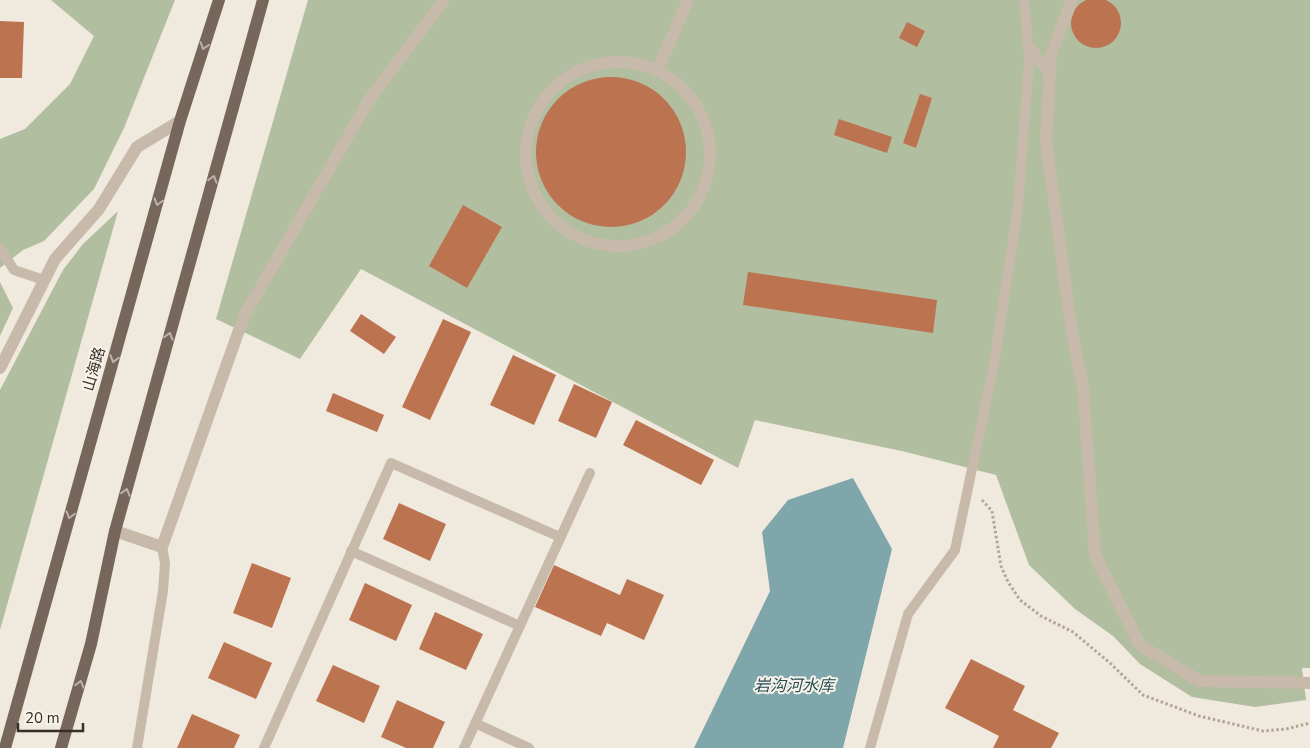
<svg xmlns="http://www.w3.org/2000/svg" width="1310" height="748" viewBox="0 0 1310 748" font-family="'Nunito Sans','Noto Sans SC',sans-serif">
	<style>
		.green { fill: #b1be9f }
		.water { fill: #7fa6ab }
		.building { fill: #bc7350 }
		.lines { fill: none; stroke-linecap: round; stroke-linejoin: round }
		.path { stroke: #b3a595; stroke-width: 3; stroke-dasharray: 2.5 2.5; stroke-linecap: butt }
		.service { stroke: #c8baaa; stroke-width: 10 }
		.minor { stroke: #c8baaa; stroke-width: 12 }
		.primary { stroke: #77675b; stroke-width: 12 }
		.oneway { stroke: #beb4aa }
		.labels { text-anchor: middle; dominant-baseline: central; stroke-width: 4; stroke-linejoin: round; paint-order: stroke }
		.street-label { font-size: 15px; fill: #362e29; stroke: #f8f3ea }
		.water-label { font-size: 16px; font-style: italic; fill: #224d54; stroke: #f8f3ea }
	</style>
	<rect width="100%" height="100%" fill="#f0e9de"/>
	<path class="green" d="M51,0H175L124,128L94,189L44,241L23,250L0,268V139L25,129L70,84L94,36Z
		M308,0H1310V668H1302L1306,700L1255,707L1192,697L1140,664L1113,636L1075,609L1029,565L996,475L906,452L755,420L738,468L361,269L300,359L216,319Z
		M118,211L0,630V390L63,270L83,244Z
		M0,282L13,308L0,336Z"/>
	<path class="water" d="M853,478L892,549L843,748H694L770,591L762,532L788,500Z"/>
	<path class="building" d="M1071 23a25 25 0 1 1 50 0a25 25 0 1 1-50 0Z
		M0,21L24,22L22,78H0Z
		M907,22L925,31L917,47L899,38Z
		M536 152a75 75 0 1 1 150 0a75 75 0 1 1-150 0Z
		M920,94L932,98L916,148L903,143Z
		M839,119L892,137L887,153L834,135Z
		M463,205L502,227L467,288L429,266Z
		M748,272L937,300L933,333L743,305Z
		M361,314L396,337L384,354L350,331Z
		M443,319L471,332L430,420L402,407Z
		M513,355L556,375L534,425L490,405Z
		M574,384L612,402L596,438L558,421Z
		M333,393L384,415L377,432L326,411Z
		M636,420L714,460L701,485L623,445Z
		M399,503L446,524L430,561L383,539Z
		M252,563L291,578L272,628L233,613Z
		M554,565L620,595L627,579L664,595L644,640L607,623L601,636L535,607Z
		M365,583L412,605L396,641L349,620Z
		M435,612L483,634L466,670L419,649Z
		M224,642L272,663L256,699L208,678Z
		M971,659L1025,686L1013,710L1059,733L1051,748H993L999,736L945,708Z
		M333,665L380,686L364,723L316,701Z
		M397,700L445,722L433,748H406L381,737Z
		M192,714L240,735L234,748H177Z"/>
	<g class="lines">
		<path class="path" d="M982,500L992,511L1001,566L1008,582L1020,600L1041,616L1073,632L1110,663L1143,695L1199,716L1263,731L1286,729L1310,723"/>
		<path class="service" d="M1030,46L1050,77
			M0,248L14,270L44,280
			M351,551L520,626
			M475,723L529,748
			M137,748L163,591L165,563L162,547
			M264,748L391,463L560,537
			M464,748L590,473
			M870,748L908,614L955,550L994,364L1018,207L1029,60L1024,0"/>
		<path class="minor" d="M1072,0L1051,55L1046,142L1072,333L1083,387L1095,555L1140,645L1200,681L1310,683
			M526 154a92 92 0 1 1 184 0a92 92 0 1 1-184 0Z
			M657,71L688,0
			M0,368L55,259L99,209L137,147L180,121
			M115,531L162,547L244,316L369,100L444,0"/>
		<path class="primary" d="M5,748L180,121L219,0
			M61,748L91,644L115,531L263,0"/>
	</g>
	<defs><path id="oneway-chevron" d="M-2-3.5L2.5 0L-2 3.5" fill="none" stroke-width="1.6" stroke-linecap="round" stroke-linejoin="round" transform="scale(1.25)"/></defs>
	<g class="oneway">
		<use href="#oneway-chevron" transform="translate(204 46) rotate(108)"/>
		<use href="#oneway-chevron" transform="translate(213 179) rotate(-74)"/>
		<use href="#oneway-chevron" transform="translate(158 202) rotate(106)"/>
		<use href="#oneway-chevron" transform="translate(169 336) rotate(-74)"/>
		<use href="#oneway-chevron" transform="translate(114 359) rotate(106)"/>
		<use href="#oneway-chevron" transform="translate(126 492) rotate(-74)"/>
		<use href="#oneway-chevron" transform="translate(70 515) rotate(106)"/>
		<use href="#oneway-chevron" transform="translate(80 684) rotate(-74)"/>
	</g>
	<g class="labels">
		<g class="street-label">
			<text transform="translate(94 369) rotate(-74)">山海路</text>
		</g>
		<g class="water-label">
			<text x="794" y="686">岩沟河水库</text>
		</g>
	</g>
	<path d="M18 723v8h65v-8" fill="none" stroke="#362e29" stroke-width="2.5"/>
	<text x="25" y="723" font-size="15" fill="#362e29" stroke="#f8f3ea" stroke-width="4" paint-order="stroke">20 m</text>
</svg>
